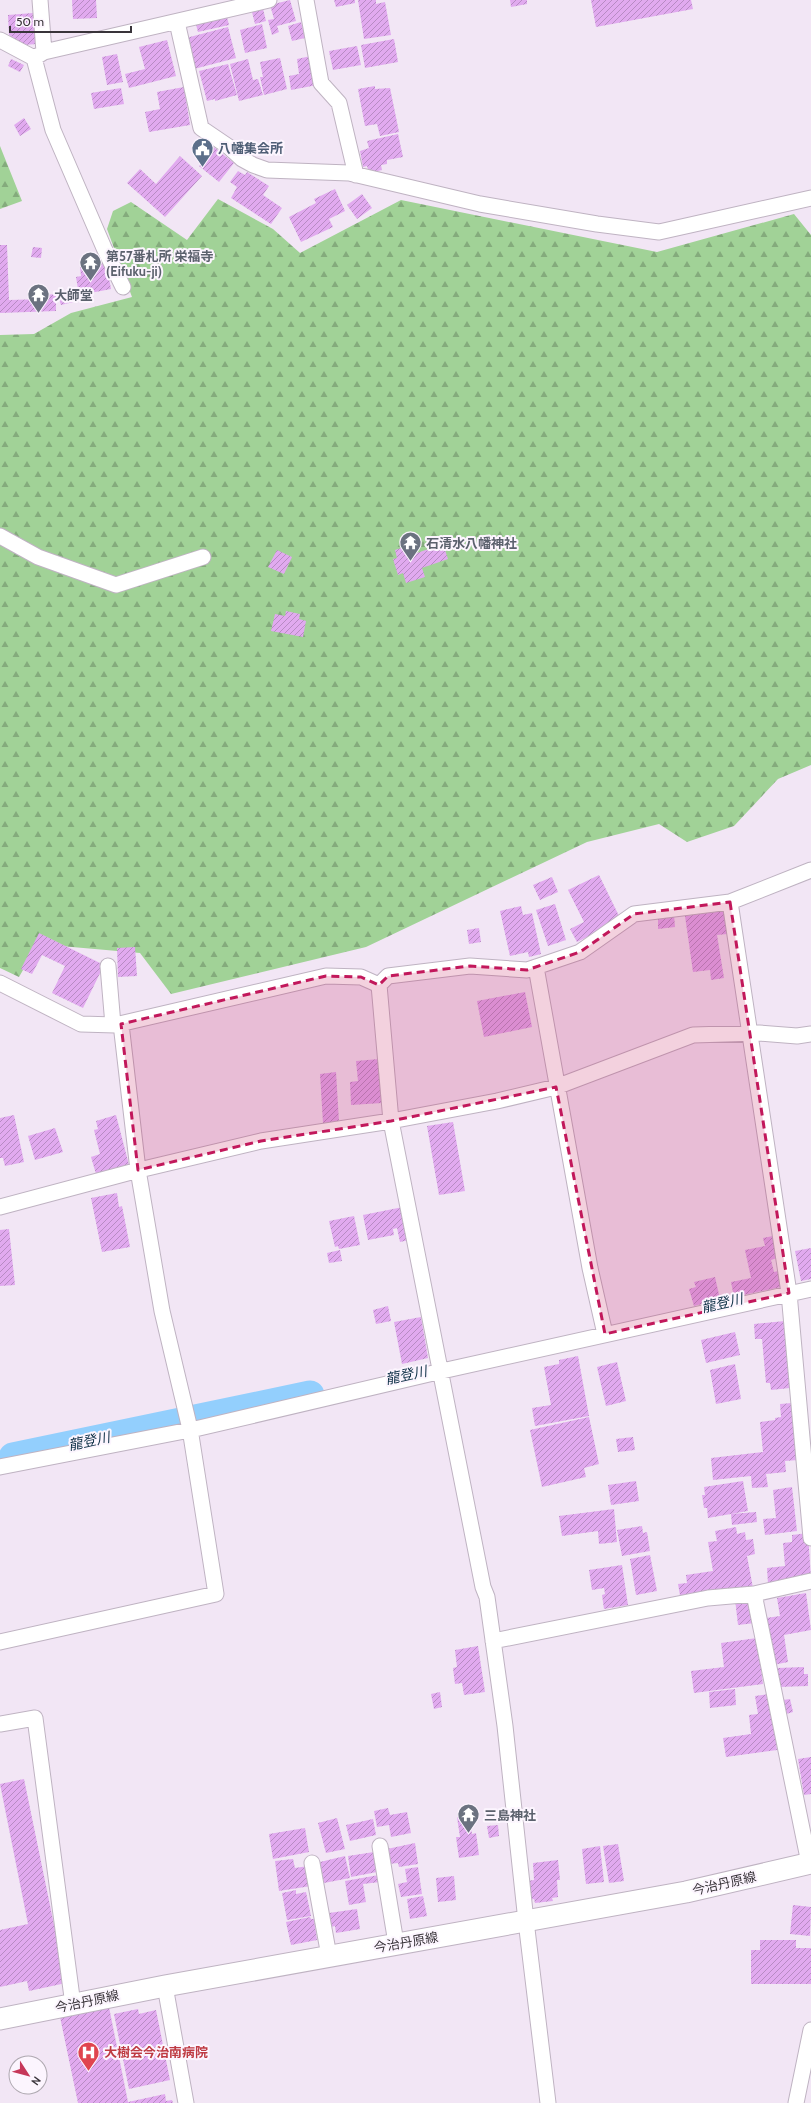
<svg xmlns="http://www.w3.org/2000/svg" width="811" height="2103" viewBox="0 0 811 2103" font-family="Cabin,'Noto Sans JP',sans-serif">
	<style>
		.forest { fill: url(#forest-firs) }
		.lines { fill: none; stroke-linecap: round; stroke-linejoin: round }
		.river { stroke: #93cffd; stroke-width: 29 }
		.building { fill: url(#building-hatch) }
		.street-casing { stroke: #bfb3c2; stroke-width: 17 }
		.secondary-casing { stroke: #bfb3c2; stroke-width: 23 }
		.street { stroke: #fff; stroke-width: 15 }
		.secondary { stroke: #fff; stroke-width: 21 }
		.marked { fill: #c2185b; fill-opacity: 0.2; stroke: #c2185b; stroke-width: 3; stroke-dasharray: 8 5; stroke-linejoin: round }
		.labels { text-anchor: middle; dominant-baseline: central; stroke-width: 4; stroke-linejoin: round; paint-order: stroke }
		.service-label { font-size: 13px; font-weight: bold; fill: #4e5e75; stroke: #fcf5fe; text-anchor: start }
		.worship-label { font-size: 13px; font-weight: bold; fill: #5b616d; stroke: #fcf5fe; text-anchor: start }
		.street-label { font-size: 13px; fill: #39343a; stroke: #fcf5fe }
		.health-label { font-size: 13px; font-weight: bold; fill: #be3a42; stroke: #fcf5fe; text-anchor: start }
		.water-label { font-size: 14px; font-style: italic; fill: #0d2f46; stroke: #fcf5fe }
	</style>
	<defs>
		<pattern id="forest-firs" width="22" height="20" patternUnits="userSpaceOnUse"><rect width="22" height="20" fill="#a1d297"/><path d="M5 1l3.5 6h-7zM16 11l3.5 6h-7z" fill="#84ab7c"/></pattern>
		<pattern id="building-hatch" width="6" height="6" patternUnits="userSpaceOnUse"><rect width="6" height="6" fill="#e1aaef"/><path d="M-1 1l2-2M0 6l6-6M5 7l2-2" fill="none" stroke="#b78bc3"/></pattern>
	</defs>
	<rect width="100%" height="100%" fill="#f2e6f5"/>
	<path class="forest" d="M0,146L22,201L0,209Z
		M218,199L273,229L300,253L401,200L657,252L794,214L811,235V765L778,779L734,826L687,842L659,824L587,842L366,947L171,994L140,953L38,944L19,977L0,968V335L34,334L71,313L132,297L107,229L113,211L131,202L187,240Z"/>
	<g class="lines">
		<path class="river" d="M13,1457L310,1395"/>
	</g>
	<path class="building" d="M72,0H96L97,18L73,19Z
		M290,0L296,21L277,26L279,32L272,35L268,20L274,19L270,5Z
		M334,0H355V3L336,7Z
		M358,0H376V4L385,2L391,35L364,39Z
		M510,0H527V4L511,7Z
		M591,0H691L693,9L596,27Z
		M262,5L266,21L255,24L251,8Z
		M33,13L36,44L25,45L9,35L8,15Z
		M226,13L229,25L198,32L195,21Z
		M301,22L305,38L292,41L288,26Z
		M262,24L267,48L245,53L240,30Z
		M228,27L236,58L194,69L186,38Z
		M394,39L398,62L365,68L361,45Z
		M167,40L176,76L129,88L125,74L145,69L139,47Z
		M357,46L361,65L333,70L329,51Z
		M117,54L123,82L107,85L102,57Z
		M311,56L317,85L291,90L289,76L299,74L297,59Z
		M280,58L287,89L264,95L260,77H263L260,62Z
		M11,59L24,65L20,72L8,66Z
		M248,59L253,80L258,79L263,95L239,101L230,64Z
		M228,64L237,95L215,101V99L207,101L199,71Z
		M375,86V89L390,88L399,132L380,136L377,124L365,126L358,89Z
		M184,87L190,125L149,132L145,112L160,109L157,92Z
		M121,88L124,104L94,109L91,93Z
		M24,118L31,129L20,136L14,125Z
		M398,134L403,157L387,160V164L381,165L382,170L369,173L367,166L363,167L360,151L369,148L367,141Z
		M206,141L234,163L219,182L199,166L202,163L197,159L200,156L196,153Z
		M180,156L202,176L165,217L127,183L140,169L156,184Z
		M238,171L245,175L247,172L269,186L263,195L282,208L271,224L231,198L237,187L230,182Z
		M335,189L345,211L329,219L333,227L301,242L289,217L316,203L314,199Z
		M362,194L372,208L357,219L347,205Z
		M0,245H7L9,300L45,299V295L56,294V311L0,313Z
		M33,247L42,248L41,258L31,257Z
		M106,262L111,289L85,294L83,288L78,289L76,277L81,276L80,267Z
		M79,294L81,300L61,305L59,299Z
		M443,544L448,559L422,568L425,577L406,583L403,573L398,575L393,559L397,558L395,550L410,545L414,554Z
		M277,550L292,557L284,574L268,567Z
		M286,611L300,614L299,619L306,621L303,637L271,631L275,614L285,616Z
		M599,875L621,920L577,942L570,929L584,922L568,890Z
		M552,877L558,892L540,900L533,885Z
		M555,904L566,940L548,946L536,910Z
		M521,906L523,915L532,913L541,954L529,957L528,952L510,956L500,911Z
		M724,911L727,934L717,935L724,978L711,980L710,970L693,972L685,916Z
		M674,915L675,927L658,929V916Z
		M479,928L481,942L469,944L467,930Z
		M39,933L104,965L83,1008L52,993L65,966L42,955L32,974L21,969Z
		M135,947L137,976L118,977L117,948Z
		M525,992L532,1027L484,1037L477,1001Z
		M379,1059L382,1103L351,1105L350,1082L358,1081L356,1061Z
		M336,1072L339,1122L323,1123L320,1074Z
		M14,1115L24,1162L5,1166L3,1158H0V1118Z
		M116,1115L129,1165L96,1174L91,1157L100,1154L94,1130L98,1129L96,1121Z
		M453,1122L465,1191L439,1195L427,1126Z
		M55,1128L63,1152L35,1160L28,1136Z
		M117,1193L119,1207L122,1206L130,1247L102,1252L91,1198Z
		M403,1207L409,1240L400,1242L397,1228L393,1229L391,1219L394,1235L368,1240L363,1215Z
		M354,1216L360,1245L339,1249L338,1246L335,1247L329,1221Z
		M9,1229L15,1285L0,1286V1230Z
		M773,1236L777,1258L771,1260L774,1272L778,1271L781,1287L734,1297L731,1282L751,1278L745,1250L765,1246L763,1238Z
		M811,1248V1279L801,1281L795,1251Z
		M340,1250L342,1261L329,1263L327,1253Z
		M715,1277L720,1299L694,1306L689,1289L696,1287L694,1282Z
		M388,1306L391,1321L376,1324L373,1310Z
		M421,1317L428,1358L402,1364L394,1322Z
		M785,1321L790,1388L771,1390L770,1383H766L762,1339H755L754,1324Z
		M735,1332L740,1355L706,1363L701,1340Z
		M578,1356L589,1416L535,1426L532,1408L551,1405L544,1367L559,1364V1360Z
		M617,1362L626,1401L606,1406L597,1367Z
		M735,1364L741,1399L716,1404L710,1370Z
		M792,1403L798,1460L785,1461L786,1472L766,1474L768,1487L752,1488L751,1476L713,1480L711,1458L763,1452L760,1422L775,1420V1418L781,1417L780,1404Z
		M589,1417L599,1464L584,1468L586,1477L542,1487L530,1430Z
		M633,1437L635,1450L618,1452L616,1439Z
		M636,1481L639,1501L611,1505L608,1485Z
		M743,1481L748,1511L708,1518L707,1508H704L702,1495H705L704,1487Z
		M792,1487L797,1531L765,1535L763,1519L776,1518L773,1490Z
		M614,1509L617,1542L599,1544L598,1531L562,1536L559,1516Z
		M756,1512L757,1522L732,1525L731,1514Z
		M642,1526L643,1533L647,1532L650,1551L622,1556L617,1530Z
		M736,1527L737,1534L745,1532L746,1540L753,1539L755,1554L747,1556L753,1588L681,1601L678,1584L687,1583L686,1575L713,1571L708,1542L717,1541L715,1531Z
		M808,1533L811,1579L768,1584L767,1568L785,1566L783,1543L792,1542V1535Z
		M650,1555L657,1591L636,1595L630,1559Z
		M622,1565L628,1605L604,1609L602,1595L605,1594L604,1588L592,1590L589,1570Z
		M806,1593L811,1630L784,1635L788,1662L773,1665L766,1618L780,1616L777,1598Z
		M751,1597L755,1623L738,1625L735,1599Z
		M757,1638L763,1684L694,1693L691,1671L724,1667L721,1643Z
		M478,1646L485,1692L464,1695L462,1683L455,1684L453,1668L457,1667L455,1650Z
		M804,1667V1674H808V1686L779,1687L778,1668Z
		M735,1689L736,1705L710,1708L709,1692Z
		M440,1692L442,1707L434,1709L431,1694Z
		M769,1694L777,1750L726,1757L723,1738L751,1734L749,1715L758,1714L755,1696Z
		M790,1699L793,1712L786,1714L783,1700Z
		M811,1757V1794L804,1795L798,1759Z
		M24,1779L66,1983L29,1991L27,1981L0,1987V1930L28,1924L0,1784Z
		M388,1808L390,1815L407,1812L411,1833L391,1837L389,1825L377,1827L374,1811Z
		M469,1815L472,1834L476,1833L479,1855L459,1858L456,1837H460L457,1817Z
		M337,1818L345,1849L326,1853L318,1823Z
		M373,1819L376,1835L350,1841L346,1825Z
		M498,1825L499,1836L489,1838L487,1826Z
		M305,1828L309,1852L273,1859L269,1834Z
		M415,1843L418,1864L399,1867L398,1863L389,1864L387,1849Z
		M618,1844L624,1881L609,1883L603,1846Z
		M600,1846L604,1882L586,1884L582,1849Z
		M374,1852L377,1872L351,1877L348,1856Z
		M345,1856L350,1878L324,1883L320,1862Z
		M293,1859L295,1868L308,1866L311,1886L279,1891L275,1861Z
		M558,1860L560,1880H557L558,1897L552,1898L553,1901L535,1903L534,1899L529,1900L527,1881L534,1880L533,1863Z
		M418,1867L422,1894L401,1897L398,1884L407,1882L405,1869Z
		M379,1875L380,1882L363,1884L366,1902L349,1905L345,1881Z
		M454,1876L456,1900L438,1902L436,1878Z
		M296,1890V1894L306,1892L311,1916L287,1920L282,1893Z
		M423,1896L427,1916L410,1919L407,1899Z
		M793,1905L811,1907L810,1936L790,1934Z
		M357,1909L360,1929L336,1933L335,1926L331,1927L329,1913Z
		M310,1917L311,1919H314L317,1940L291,1945L286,1922Z
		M760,1940H796V1948H811V1984H751V1950H760Z
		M109,2007L128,2102L165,2094L166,2101L172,2100L173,2103H78L60,2017Z
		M138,2009L139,2014L156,2010L170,2080L129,2089L114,2014Z"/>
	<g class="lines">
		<defs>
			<path id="street" d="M306,0L321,83L339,103L356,175
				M177,22L201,128L229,147L242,159L253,165L267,170L349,173L480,204L597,224L659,232L811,198
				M0,40L34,58L53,130L104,248L123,287
				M44,52L269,0
				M36,57L44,52L40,0
				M0,536L38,557L116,585L203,557
				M730,902L789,1293L811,1538
				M108,966L113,1025
				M536,967L590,1268L605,1334
				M0,983L81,1024L115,1025L326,976L361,977L379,985
				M0,1207L135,1171L261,1141L391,1121L497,1101L556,1087L693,1035L759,1033L797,1036L811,1034
				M0,1467L195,1429L442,1371L811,1289
				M493,1641L708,1598L754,1594
				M0,1642L216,1594L190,1429L162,1311L138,1170L121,1024
				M0,1724L35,1718L73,2005
				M380,1846L396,1943
				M312,1863L329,1956
				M809,1863L754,1594L811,1581
				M165,1986L186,2103
				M548,2103L526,1921L505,1726L487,1597L483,1587L391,1121L379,985L388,976L470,966L527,970L580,952L634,914L730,902L811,870
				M796,2103L811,2030"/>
			<path id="secondary" d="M0,2019L165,1986L686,1892L811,1863"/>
		</defs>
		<use href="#street" class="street-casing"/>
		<use href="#secondary" class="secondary-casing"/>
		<use href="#street" class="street"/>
		<use href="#secondary" class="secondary"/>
	</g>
	<path class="marked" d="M730,902L789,1293L605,1334L556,1087L391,1121L261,1141L138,1170L121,1024L326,976L361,977L379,985L388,976L470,966L527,970L580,952L634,914Z"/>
	<defs>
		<symbol id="civic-pin" viewBox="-11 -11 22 30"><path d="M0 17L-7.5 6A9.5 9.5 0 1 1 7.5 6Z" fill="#5c6f8a" stroke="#fcf5fe"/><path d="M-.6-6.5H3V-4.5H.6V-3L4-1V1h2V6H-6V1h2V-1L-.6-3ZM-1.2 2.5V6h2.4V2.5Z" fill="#fff"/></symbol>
		<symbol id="temple-pin" viewBox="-11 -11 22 30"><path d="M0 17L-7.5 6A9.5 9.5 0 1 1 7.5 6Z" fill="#6b7280" stroke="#fcf5fe"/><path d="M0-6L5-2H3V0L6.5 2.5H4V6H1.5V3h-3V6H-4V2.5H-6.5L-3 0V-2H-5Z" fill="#fff"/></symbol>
		<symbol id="hospital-pin" viewBox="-11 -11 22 30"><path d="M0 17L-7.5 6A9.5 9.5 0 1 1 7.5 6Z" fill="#e0444e" stroke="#fcf5fe"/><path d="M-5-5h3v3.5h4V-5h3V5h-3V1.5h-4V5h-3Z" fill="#fff"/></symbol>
	</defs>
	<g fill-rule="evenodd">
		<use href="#civic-pin" x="190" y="136" width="25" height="34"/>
		<use href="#temple-pin" x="78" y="250" width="25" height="34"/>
		<use href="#temple-pin" x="26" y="282" width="25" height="34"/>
		<use href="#temple-pin" x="398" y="530" width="25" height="34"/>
		<use href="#temple-pin" x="456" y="1802" width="25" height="34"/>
		<use href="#hospital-pin" x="76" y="2040" width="25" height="34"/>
	</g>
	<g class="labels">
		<g class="service-label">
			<text x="218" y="148">八幡集会所</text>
		</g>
		<g class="worship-label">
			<text x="106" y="256">第57番札所 栄福寺<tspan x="106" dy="15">(Eifuku-ji)</tspan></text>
			<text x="54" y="295">大師堂</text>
			<text x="426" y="543">石清水八幡神社</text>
			<text x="484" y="1815">三島神社</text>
		</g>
		<g class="street-label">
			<text transform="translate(724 1883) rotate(-13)">今治丹原線</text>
			<text transform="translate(406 1942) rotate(-10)">今治丹原線</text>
			<text transform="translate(87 2001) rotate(-12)">今治丹原線</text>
		</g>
		<g class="health-label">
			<text x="104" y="2052">大樹会今治南病院</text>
		</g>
		<g class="water-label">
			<text transform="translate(722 1303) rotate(-13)">龍登川</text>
			<text transform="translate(406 1375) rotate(-12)">龍登川</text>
			<text transform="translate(89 1441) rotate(-12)">龍登川</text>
		</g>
	</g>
	<g transform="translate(28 2075) rotate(126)"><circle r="19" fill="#fcf5fe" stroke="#aea8b0"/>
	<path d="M0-3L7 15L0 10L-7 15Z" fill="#c6375a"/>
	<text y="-6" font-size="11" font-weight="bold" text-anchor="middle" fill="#39343a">N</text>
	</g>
	<path d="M10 26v6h121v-6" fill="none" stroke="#39343a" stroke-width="2"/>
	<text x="16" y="26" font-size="12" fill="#39343a" stroke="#fcf5fe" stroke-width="3" paint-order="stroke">50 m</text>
</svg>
